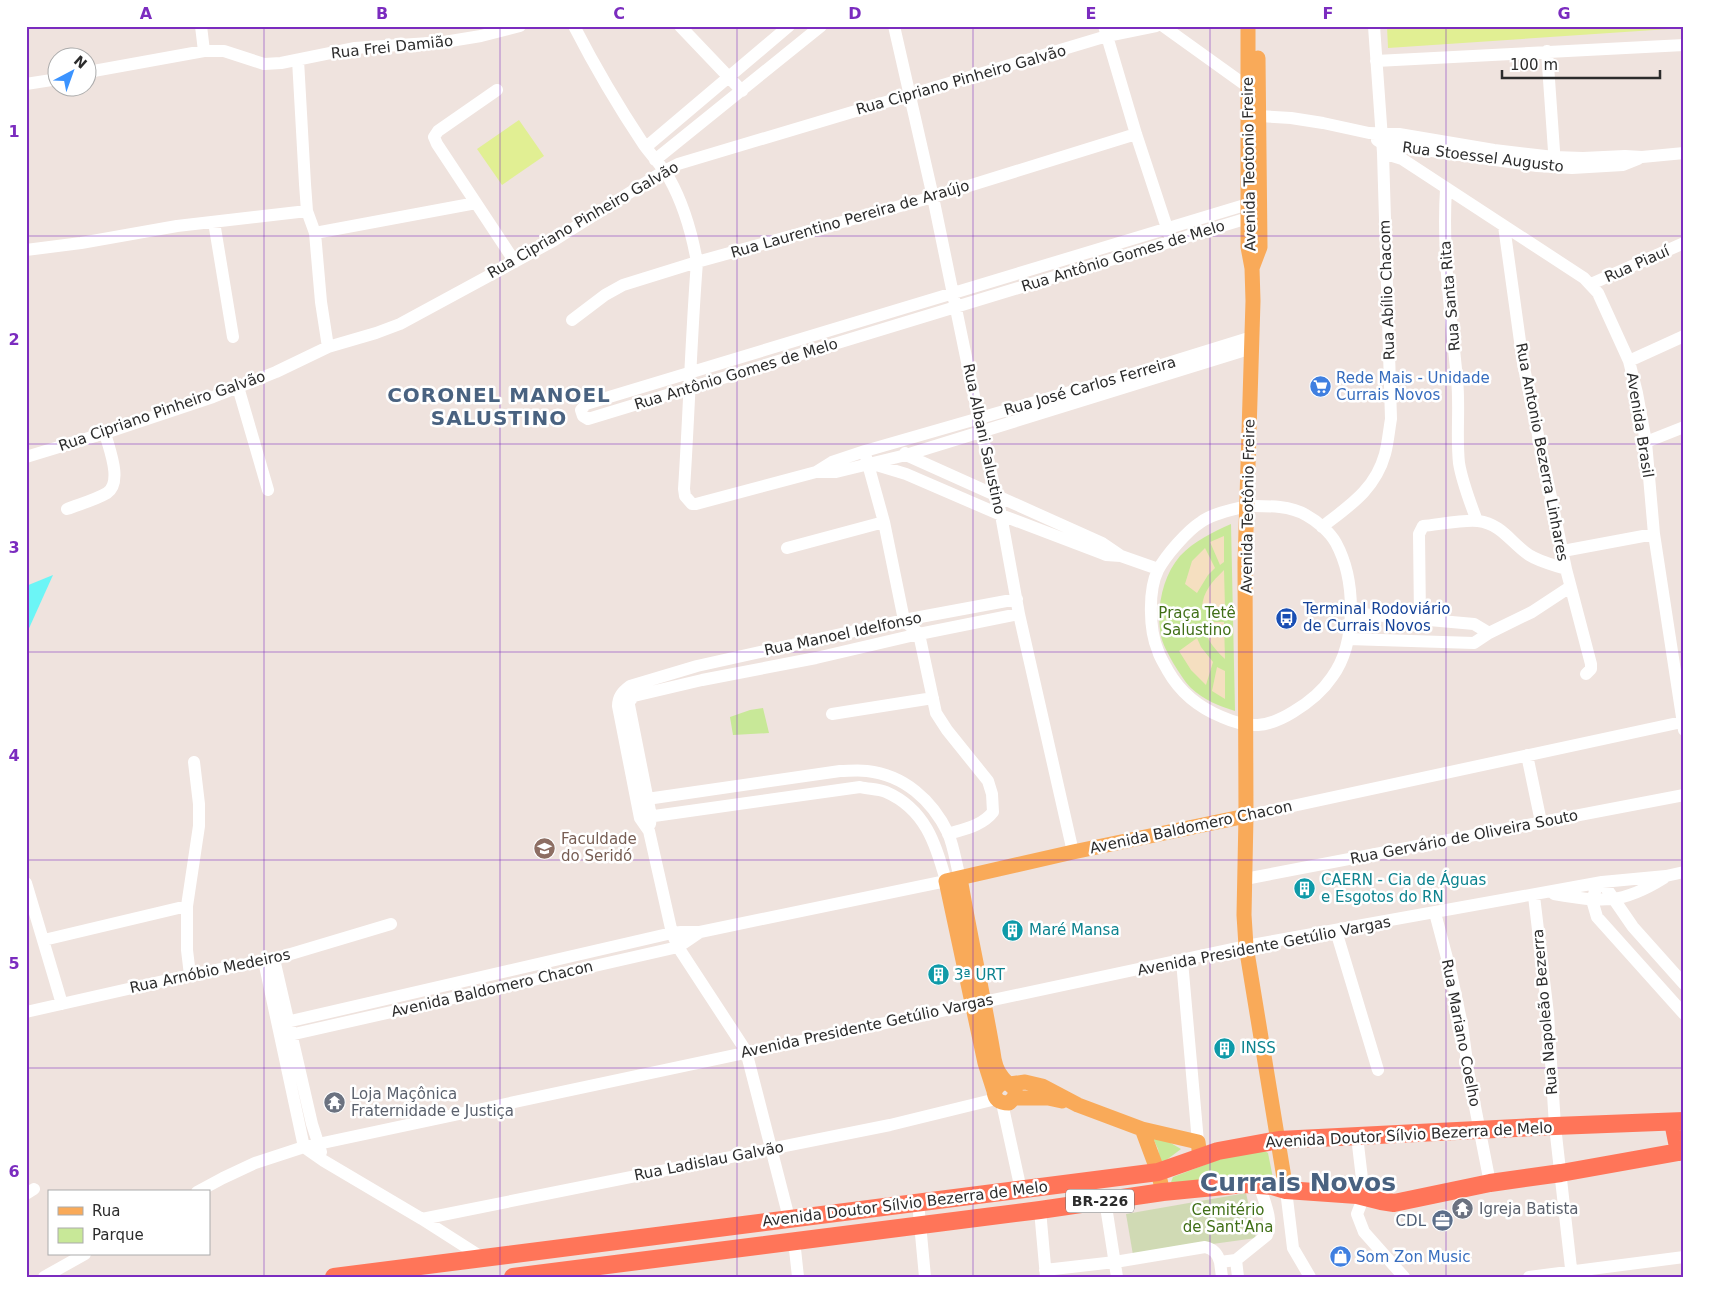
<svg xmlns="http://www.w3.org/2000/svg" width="1710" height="1303" viewBox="0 0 1710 1303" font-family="'DejaVu Sans',sans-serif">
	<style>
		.green { fill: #c8e898 }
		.sand { fill: #f5dfc0 }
		.cemetery { fill: #d0dab4 }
		.pitch { fill: #e1ef93 }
		.water { fill: #6cf5f6 }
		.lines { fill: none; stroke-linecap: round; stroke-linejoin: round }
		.minor { stroke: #fff; stroke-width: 12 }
		.major { stroke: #f9aa59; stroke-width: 15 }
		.highway { stroke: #ff7559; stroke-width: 18 }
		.grid { fill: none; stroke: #7b2cbf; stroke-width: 1; stroke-opacity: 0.55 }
		.labels { text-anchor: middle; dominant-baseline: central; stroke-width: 5; stroke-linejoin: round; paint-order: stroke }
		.shield { fill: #fff; stroke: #6b6b6b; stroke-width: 1 }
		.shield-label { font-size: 14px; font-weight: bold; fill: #2c2c2c }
		.street-label { font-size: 15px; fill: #2c2c2c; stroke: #fff }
		.shop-label { font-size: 15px; fill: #366cbe; stroke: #fff; text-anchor: start }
		.transit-label { font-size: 15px; fill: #164399; stroke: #fff; text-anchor: start }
		.park-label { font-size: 15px; fill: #406f17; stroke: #fff }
		.education-label { font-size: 15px; fill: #785e54; stroke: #fff; text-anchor: start }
		.culture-label { font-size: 15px; fill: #0d838f; stroke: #fff; text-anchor: start }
		.worship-label { font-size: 15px; fill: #5b616d; stroke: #fff; text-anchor: start }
		.service-label { font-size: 15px; fill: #4e5e75; stroke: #fff; text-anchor: end }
		.district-label { font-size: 20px; font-weight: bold; letter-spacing: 1px; fill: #496280; stroke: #fff }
		.town-label { font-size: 25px; font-weight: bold; fill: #496280; stroke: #fff }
		.neatline { fill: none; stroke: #7b2cbf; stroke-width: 2 }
		.grid-label { font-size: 16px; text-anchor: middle; font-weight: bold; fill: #7b2cbf }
	</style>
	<rect width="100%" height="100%" fill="#efe3de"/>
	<path class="green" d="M1231,524L1235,711C1219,706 1204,700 1191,688C1182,679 1163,648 1161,636C1156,609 1162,577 1180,556C1194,541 1213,532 1231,524Z
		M763,708L769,733L733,735L730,717L750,710Z
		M1153,1138L1169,1142L1181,1149L1161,1164L1158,1149Z
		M1261,1149L1268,1153L1274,1183L1248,1175L1176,1185L1171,1182L1173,1177L1228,1156Z"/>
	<path class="sand" d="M1224,536V562L1220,565L1210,542Z
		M1205,548L1215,568L1208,575L1197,593L1185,584L1192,561Z
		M1224,570L1225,608H1202C1203,591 1212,582 1224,570Z
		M1202,622H1224L1225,659C1212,647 1207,639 1202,622Z
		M1197,638L1201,647L1213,662L1206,685L1191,670L1179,651Z
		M1217,667L1225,671V699L1212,691Z"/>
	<path class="cemetery" d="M1246,1193L1256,1238L1133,1255L1126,1214Z"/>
	<path class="pitch" d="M1387,26H1684V28L1388,48Z
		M519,120L544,156L502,185L477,149Z"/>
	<path class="water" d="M53,575L26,635V586Z"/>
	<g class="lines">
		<path class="minor" d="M201,26L204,51
			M574,26C595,67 618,106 644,145C652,156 662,166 669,178C683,203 692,234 697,262C691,338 689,414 684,489L685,496L692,504H696L816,472H836L906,455L1252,348
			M680,26L742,91
			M894,26L933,197L980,425L1001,515L1019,614L1073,852
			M1104,26L1136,134L1169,234
			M1163,26L1248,87
			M1547,51L1555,165
			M298,60L305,184L307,211L315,233L321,302L328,347
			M1376,61L1684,45
			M88,72L204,51H224L264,64L281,63L355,48L444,42L481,36L520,26
			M26,84L58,79
			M497,90L438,131L434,137L437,144L515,262
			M1258,116L1291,118L1323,123L1369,133L1399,134L1494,150L1554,157L1583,158L1625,156L1642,157L1684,153
			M1377,140L1383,144L1537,166L1572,168L1623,165L1638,159
			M646,147L789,26
			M1383,153L1402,159L1584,278L1598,293L1629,361L1637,393L1646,442L1654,534L1684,730
			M655,160L821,26
			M1446,189C1442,252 1451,316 1457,379C1460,407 1456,435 1459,463C1462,482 1470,502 1477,521
			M1248,204L586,404L581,410L583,416L588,419L1248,218
			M214,222L233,337
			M1504,226L1523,363L1566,569L1591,664V669L1586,674
			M315,233L476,203
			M26,250L81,243L177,226L307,211
			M1591,284L1684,243
			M572,320L605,295L623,285L697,262L933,197L1136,134
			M1629,361L1684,336
			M238,387L268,490
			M1646,442L1684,427
			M905,453L906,455L1102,543L1121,556
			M26,457L105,433L213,397L276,372L328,347L376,333L400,324L553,241L664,171L678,164L1107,36L1156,26
			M866,457L884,522L904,620L919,634L936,713L947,730L988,781L992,794L993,812C982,826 964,829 948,834
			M873,464L906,474L1001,515L1101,553L1106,555L1121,556L1158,569
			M816,472L832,462L865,451L1126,376L1252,337
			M1247,506C1266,506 1289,505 1306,515C1317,521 1330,532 1336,543C1356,580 1357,643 1332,677C1322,692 1308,703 1293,712C1267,728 1249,729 1222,717C1200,708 1180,692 1168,671C1165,665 1160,658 1158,651C1149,630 1148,590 1158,570C1166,555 1187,531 1201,522C1213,513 1232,510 1247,506Z
			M67,509C80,504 95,500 107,493C123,482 109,449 105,433
			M1322,527C1349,506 1375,490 1385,454C1388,443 1389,430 1391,419L1383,153L1374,26
			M787,548L884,522
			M1563,551L1654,534
			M1351,613L1474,624L1489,633
			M1420,619L1419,534L1423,526C1436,525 1466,519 1478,521C1502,524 1511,543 1529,555C1540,562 1554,565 1566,569
			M1348,639L1474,643L1489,633L1532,612L1570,587
			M832,714L933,698
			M1527,755L1541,822
			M640,800L840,771C848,771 858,770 867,771C904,775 932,800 948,833C954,847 956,864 960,878
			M1246,816L1682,722
			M650,824L651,816L629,705V702L634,696L702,680L816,658L919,634L1019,614
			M1245,879L1684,795
			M1602,882L1633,927L1684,984
			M26,883L62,1004
			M1598,883L1592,900L1597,917L1684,1014
			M1554,894C1602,902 1621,905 1664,878
			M1534,896L1548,1014L1555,1126L1572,1277
			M1435,913L1451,973L1462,1025L1469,1076L1490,1183
			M1336,931L1378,1070
			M44,940L187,906
			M274,959L312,1124L321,1152
			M264,961L304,1147L324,1161L422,1219L483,1258
			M1182,961L1198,1142
			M190,975L187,950V906L199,826V804L194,762
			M26,1012L190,975L274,959L391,924
			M278,1024L672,933L681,932H700L946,881C936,844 925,809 886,792C879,789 868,789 860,787L640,818
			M281,1037L678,947L700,932
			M1002,1103L1021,1190
			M1357,1136L1364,1196L1357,1214L1364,1232L1404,1277
			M1286,1190L1293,1248L1310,1277
			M197,1192L223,1178L255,1163L304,1147L1246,946L1602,882L1666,876L1684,872
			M26,1194L34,1189
			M1105,1200L1117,1277
			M918,1202L925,1277
			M1040,1210L1046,1277
			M789,1218L746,1051L678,947L672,933L649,831L640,818L618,706C618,697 622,692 630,686L697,666L904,620L1017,599
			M422,1219L890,1125L996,1099
			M794,1240L798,1277
			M1236,1260L1238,1277
			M1045,1270L1115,1262L1205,1247C1214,1249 1218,1254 1220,1262
			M44,1277L85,1254
			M1222,1277L1220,1262L1236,1260L1267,1235C1274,1220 1263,1199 1259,1184
			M1529,1277L1684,1257"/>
		<path class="major" d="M1248,26V247L1252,268L1253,301L1245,563L1246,816L1244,915L1246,946L1286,1190
			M1252,268L1260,247L1258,58
			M960,878C970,936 983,994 993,1052C994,1061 996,1070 1002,1077C1009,1087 1024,1089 1009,1103C1000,1103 995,1101 994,1091L1000,1084L1005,1083
			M1010,1084L1025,1082L1042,1086L1078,1105L1142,1129L1198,1142L1200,1157
			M994,1091L985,1063L946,881L1073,852L1246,816
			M1014,1098H1048L1062,1101
			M1142,1129L1158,1172L1163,1192"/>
		<path class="highway" d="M1673,1122L1679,1152
			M334,1277L1158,1172L1218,1151L1279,1140L1555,1126L1684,1121
			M513,1277L1040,1210L1163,1192L1245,1184L1272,1186L1286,1190L1357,1195L1381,1201L1394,1203L1490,1183L1561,1173L1684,1151"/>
	</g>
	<path class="grid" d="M264,26V1277M500,26V1277M737,26V1277M973,26V1277M1210,26V1277M1446,26V1277M26,236H1684M26,444H1684M26,652H1684M26,860H1684M26,1068H1684"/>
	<defs>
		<symbol id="supermarket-disc" viewBox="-11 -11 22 22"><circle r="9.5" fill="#3f7fe0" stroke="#fff"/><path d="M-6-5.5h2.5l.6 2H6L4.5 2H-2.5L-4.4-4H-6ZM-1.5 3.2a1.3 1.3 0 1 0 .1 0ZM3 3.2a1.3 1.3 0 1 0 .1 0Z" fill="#fff"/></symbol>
		<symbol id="bus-disc" viewBox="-11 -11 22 22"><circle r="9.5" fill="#1a4fb4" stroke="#fff"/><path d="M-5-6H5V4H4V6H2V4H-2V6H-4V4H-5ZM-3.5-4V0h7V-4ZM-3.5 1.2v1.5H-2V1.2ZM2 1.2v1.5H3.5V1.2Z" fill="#fff"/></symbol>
		<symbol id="university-disc" viewBox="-11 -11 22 22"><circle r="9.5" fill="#8d6e63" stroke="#fff"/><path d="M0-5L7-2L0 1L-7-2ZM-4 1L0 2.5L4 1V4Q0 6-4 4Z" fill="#fff"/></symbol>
		<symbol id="building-disc" viewBox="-11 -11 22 22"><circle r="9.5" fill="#0f9aa8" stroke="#fff"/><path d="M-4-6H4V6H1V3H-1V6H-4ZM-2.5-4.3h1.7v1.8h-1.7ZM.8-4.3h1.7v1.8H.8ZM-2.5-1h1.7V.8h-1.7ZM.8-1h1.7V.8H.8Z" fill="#fff"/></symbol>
		<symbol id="temple-disc" viewBox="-11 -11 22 22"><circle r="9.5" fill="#6b7280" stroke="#fff"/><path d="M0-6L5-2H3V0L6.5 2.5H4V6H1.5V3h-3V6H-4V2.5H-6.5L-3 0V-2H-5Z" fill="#fff"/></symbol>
		<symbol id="office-disc" viewBox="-11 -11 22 22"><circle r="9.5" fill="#5c6f8a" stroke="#fff"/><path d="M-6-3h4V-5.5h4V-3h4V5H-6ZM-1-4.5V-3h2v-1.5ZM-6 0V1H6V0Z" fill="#fff"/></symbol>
		<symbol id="shop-disc" viewBox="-11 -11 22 22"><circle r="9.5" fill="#3f7fe0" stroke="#fff"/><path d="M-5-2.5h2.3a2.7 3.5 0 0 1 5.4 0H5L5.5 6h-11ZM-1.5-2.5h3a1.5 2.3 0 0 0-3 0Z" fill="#fff"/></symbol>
	</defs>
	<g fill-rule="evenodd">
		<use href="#supermarket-disc" x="1308" y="374" width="25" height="25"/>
		<use href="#bus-disc" x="1274" y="606" width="25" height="25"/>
		<use href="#university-disc" x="532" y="836" width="25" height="25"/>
		<use href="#building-disc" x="1292" y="876" width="25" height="25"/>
		<use href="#building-disc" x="1000" y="918" width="25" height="25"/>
		<use href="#building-disc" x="926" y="962" width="25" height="25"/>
		<use href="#building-disc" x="1212" y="1036" width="25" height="25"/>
		<use href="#temple-disc" x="322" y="1090" width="25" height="25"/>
		<use href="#temple-disc" x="1450" y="1196" width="25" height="25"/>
		<use href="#office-disc" x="1430" y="1208" width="25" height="25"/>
		<use href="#shop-disc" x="1328" y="1244" width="25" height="25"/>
	</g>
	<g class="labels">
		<rect class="shield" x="1066" y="1189.5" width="68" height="23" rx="4"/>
		<g class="shield-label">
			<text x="1100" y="1201">BR-226</text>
		</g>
		<g class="street-label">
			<text transform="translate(392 47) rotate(-6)">Rua Frei Damião</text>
			<text transform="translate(961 80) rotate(-16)">Rua Cipriano Pinheiro Galvão</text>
			<text transform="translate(1483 157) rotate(7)">Rua Stoessel Augusto</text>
			<text transform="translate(1249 164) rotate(-91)">Avenida Teotonio Freire</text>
			<text transform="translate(850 219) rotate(-16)">Rua Laurentino Pereira de Araújo</text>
			<text transform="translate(583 220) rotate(-30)">Rua Cipriano Pinheiro Galvão</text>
			<text transform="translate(1123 256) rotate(-17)">Rua Antônio Gomes de Melo</text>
			<text transform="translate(1637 264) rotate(-24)">Rua Piauí</text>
			<text transform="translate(1387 290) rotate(-92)">Rua Abílio Chacom</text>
			<text transform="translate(1450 296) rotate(-95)">Rua Santa Rita</text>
			<text transform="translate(736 374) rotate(-17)">Rua Antônio Gomes de Melo</text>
			<text transform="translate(1090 386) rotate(-16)">Rua José Carlos Ferreira</text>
			<text transform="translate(162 411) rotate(-19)">Rua Cipriano Pinheiro Galvão</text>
			<text transform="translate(1640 425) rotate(81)">Avenida Brasil</text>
			<text transform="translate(984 439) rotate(78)">Rua Albani Salustino</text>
			<text transform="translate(1542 452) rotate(79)">Rua Antonio Bezerra Linhares</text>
			<text transform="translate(1248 506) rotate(-89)">Avenida Teotônio Freire</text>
			<text transform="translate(843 634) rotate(-12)">Rua Manoel Idelfonso</text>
			<text transform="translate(1191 827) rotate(-12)">Avenida Baldomero Chacon</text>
			<text transform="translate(1464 837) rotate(-11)">Rua Gervário de Oliveira Souto</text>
			<text transform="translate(1264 946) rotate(-11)">Avenida Presidente Getúlio Vargas</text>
			<text transform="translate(210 971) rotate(-12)">Rua Arnóbio Medeiros</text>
			<text transform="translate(492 989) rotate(-13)">Avenida Baldomero Chacon</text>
			<text transform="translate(1545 1012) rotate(-95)">Rua Napoleão Bezerra</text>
			<text transform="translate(867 1026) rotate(-12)">Avenida Presidente Getúlio Vargas</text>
			<text transform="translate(1461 1033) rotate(79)">Rua Mariano Coelho</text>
			<text transform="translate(1409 1135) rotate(-3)">Avenida Doutor Sílvio Bezerra de Melo</text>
			<text transform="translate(709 1161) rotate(-11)">Rua Ladislau Galvão</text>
			<text transform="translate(905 1204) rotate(-7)">Avenida Doutor Sílvio Bezerra de Melo</text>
		</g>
		<g class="shop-label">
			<text x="1336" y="378">Rede Mais - Unidade<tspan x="1336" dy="17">Currais Novos</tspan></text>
			<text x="1356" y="1257">Som Zon Music</text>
		</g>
		<g class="transit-label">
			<text x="1303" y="609">Terminal Rodoviário<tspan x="1303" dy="17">de Currais Novos</tspan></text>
		</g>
		<g class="park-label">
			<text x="1197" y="613">Praça Tetê<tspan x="1197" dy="17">Salustino</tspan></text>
			<text x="1228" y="1210">Cemitério<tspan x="1228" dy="17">de Sant'Ana</tspan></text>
		</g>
		<g class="education-label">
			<text x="561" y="839">Faculdade<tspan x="561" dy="17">do Seridó</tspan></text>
		</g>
		<g class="culture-label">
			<text x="1321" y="880">CAERN - Cia de Águas<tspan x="1321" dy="17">e Esgotos do RN</tspan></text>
			<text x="1029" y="930">Maré Mansa</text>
			<text x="954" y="975">3ª URT</text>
			<text x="1241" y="1048">INSS</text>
		</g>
		<g class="worship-label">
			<text x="351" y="1094">Loja Maçônica<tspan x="351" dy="17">Fraternidade e Justiça</tspan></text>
			<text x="1479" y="1209">Igreja Batista</text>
		</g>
		<g class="service-label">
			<text x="1426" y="1221">CDL</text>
		</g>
		<g class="district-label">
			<text x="499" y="395">CORONEL MANOEL<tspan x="499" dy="23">SALUSTINO</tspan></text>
		</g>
		<g class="town-label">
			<text x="1298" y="1182">Currais Novos</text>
		</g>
	</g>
	<rect width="1710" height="1303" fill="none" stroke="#ffffff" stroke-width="55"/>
	<rect x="48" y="1190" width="162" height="65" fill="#ffffff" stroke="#ababab"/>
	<rect x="58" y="1207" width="25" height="8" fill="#f9aa59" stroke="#ababab"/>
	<text x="92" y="1216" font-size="15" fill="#2c2c2c">Rua</text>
	<rect x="58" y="1228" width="25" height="15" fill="#c8e898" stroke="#ababab"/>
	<text x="92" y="1240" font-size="15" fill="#2c2c2c">Parque</text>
	<g transform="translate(72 72) rotate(41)"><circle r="24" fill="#ffffff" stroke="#ababab"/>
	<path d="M0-4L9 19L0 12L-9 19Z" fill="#3b93ff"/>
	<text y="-8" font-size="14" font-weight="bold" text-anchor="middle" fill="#2c2c2c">N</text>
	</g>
	<path d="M1502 70v8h158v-8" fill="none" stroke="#2c2c2c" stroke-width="2.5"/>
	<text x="1510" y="70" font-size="15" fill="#2c2c2c" stroke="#ffffff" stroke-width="4" paint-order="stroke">100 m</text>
	<rect x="28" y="28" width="1654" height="1248" class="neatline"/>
	<g class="grid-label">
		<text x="146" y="19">A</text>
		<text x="382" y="19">B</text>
		<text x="619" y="19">C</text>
		<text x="855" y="19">D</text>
		<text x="1091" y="19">E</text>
		<text x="1328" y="19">F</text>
		<text x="1564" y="19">G</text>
		<text x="14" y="137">1</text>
		<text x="14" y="345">2</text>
		<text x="14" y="553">3</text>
		<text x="14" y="761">4</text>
		<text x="14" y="969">5</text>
		<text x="14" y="1177">6</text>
	</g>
</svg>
